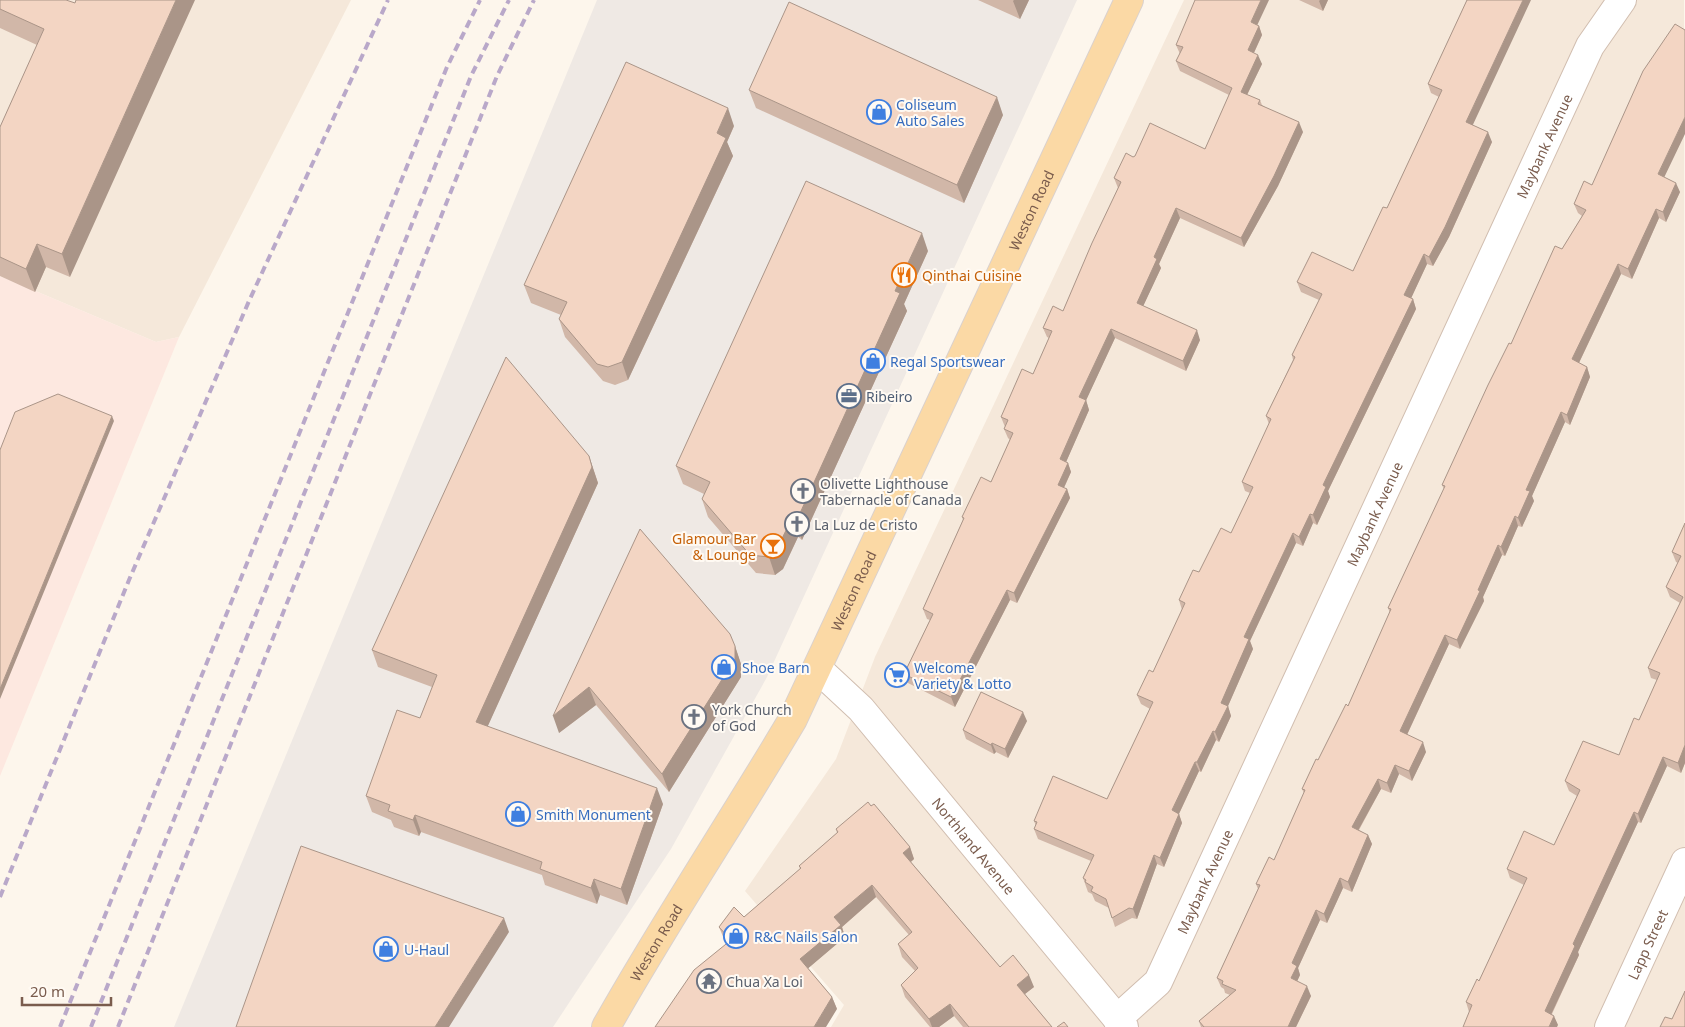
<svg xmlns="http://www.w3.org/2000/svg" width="1685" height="1027" viewBox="0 0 1685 1027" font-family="'Noto Sans',sans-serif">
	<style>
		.residential { fill: #f5e8da }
		.commercial { fill: #fde8e0 }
		.industrial { fill: #efe9e4 }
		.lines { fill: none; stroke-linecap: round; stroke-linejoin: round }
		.minor-casing { stroke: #d1beb0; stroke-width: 30 }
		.major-casing { stroke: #dad1cd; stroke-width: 30 }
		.minor { stroke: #fff; stroke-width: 28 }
		.major { stroke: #fbd9a5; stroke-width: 28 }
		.rail { stroke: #b9a8c9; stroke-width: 4; stroke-dasharray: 8 5; stroke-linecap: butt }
		.wall { fill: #d1b7a8 }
		.shaded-wall { fill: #aa9588 }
		.building { fill: #f3d5c3; stroke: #aa9588 }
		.labels { text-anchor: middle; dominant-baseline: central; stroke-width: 4; stroke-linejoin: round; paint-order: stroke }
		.shop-label { font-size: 14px; fill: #366cbe; stroke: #fffaf3; text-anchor: start }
		.street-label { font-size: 14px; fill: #7a5c4d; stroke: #fffaf3 }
		.food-label { font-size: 14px; fill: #c56008; stroke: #fffaf3; text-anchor: start }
		.service-label { font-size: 14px; fill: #4e5e75; stroke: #fffaf3; text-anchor: start }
		.worship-label { font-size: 14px; fill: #5b616d; stroke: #fffaf3; text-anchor: start }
	</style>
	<rect width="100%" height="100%" fill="#fdf6ec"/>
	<path class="residential" d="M0,0H351L179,337L156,342L0,276Z
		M1184,0H1684L1685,1027H831L844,1005L745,891L836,759L875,657Z"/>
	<path class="commercial" d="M0,276L156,342L179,337L0,776Z"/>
	<path class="industrial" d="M597,0H1077L767,677L671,849L553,1027H174Z"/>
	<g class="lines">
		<defs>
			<g id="minor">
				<path id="s1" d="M818,669L861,709L1124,1027"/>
				<path id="s2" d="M1117,1019L1158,982L1590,46L1622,0"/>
				<path id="s3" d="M1609,1027L1685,862"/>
			</g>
			<g id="major">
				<path id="s4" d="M606,1027C665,922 732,822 793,719L1129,0"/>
			</g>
		</defs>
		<use href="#minor" class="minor-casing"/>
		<use href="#major" class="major-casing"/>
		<use href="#minor" class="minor"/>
		<use href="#major" class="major"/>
		<path class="rail" d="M0,897L129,580L249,301L388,0
			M60,1027L447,67L480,0
			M91,1027L471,76L509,0
			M118,1027L497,76L534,0"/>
	</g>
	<path class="wall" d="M0,0H66L70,277L46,267L35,292L0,276V127L37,45L0,28Z
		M978,0H1029L1020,19Z
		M1299,0H1328L1323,11Z
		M1467,0L1473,125L1492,142L1449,237L1433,266L1427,264L1411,298L1413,299L1416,309L1328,491L1330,497L1317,525L1313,523L1303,546L1296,543L1250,641L1253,649L1228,706L1231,716L1219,742L1216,740L1201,772L1199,771L1179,814L1182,823L1164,867L1157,864L1137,919L1132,918L1115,927L1109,908L1095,901L1092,894L1088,892L1083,878L1091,861L1038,839L1034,829L1036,826L1034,821L1107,799L1150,709L1141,704L1137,695L1153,672L1182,610L1179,600L1199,572L1231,533L1250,493L1245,491L1242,482L1269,424L1266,416L1293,360L1292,355L1319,300L1301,292L1297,282L1353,271L1387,208L1439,97L1431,93L1428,84Z
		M1257,25L1259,26L1262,35L1254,53L1262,64L1247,95L1260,100L1262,105L1303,132L1278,186L1244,247L1180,218L1159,264L1161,268L1143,306L1200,340L1186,371L1115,338L1086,400L1089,410L1066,462L1068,463L1071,472L1064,488L1067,489L1070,498L1017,603L1010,600L955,707L908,683L904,674L930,620L927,619L923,609L963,520L962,517L991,482L1010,440L1008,438L1004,429L1005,427L1001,417L1033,374L1049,338L1047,337L1043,328L1063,311L1118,188L1114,178L1133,157L1205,149L1229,95L1180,71L1176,61L1180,54L1176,45Z
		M749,90L1003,115L964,203L756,108Z
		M734,126L727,142L733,156L628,380L615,385L603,381L565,337L559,319L561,315L531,303L524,285Z
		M1664,177L1680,192L1666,222L1659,218L1632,279L1621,274L1579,363L1587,367L1590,377L1570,425L1565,422L1532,496L1534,501L1522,527L1518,526L1505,556L1502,555L1483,597L1484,601L1460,649L1449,644L1407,735L1426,752L1412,781L1399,774L1391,793L1381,789L1359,830L1368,835L1372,844L1352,892L1343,888L1327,923L1320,920L1298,968L1300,975L1297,981L1311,996L1296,1027H1201L1199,1021L1230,995L1225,993L1224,989L1221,987L1217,978L1258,889L1256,884L1274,860L1304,793L1302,789L1348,706L1390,613L1388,608L1444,489L1442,485L1511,344L1562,249L1582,216L1578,213L1574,204L1592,185Z
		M928,251L904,304L907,311L802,540L798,537L783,569L775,575L756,573L708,517L702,499L704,494L683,484L676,466Z
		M589,456L598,483L487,727L663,804L627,905L600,895L597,904L545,885L542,875L421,832L419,836L394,827L391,820L372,812L366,796L420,718L432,687L378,667L372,650Z
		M1685,523V763L1681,773L1667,766L1641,823L1638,822L1578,952L1579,955L1552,1014L1558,1025L1469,1012L1466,1002L1479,981L1524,885L1510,878L1507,869L1554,845L1577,796L1569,791L1565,781L1619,755L1639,720L1657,680L1651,678L1648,668L1680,603L1670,597L1666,587L1678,563L1676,562L1672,552Z
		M640,529L735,646L741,664V677L669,792L596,705L559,733Z
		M1027,721L1008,758L996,752L994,754L966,739L963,730Z
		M871,806L910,847L914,859L911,862L1000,967L1034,987L1025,994L1052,1027H963L954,1016L939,1027H930L905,997L901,985L915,971L902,957L898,944L909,935L876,897L842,927L845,937L808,968L832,997L837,1009L727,943L724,939L719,927L744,917L800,869L799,866L837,833L836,829Z"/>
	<path class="shaded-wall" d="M176,0H195L70,277L62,254Z
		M1014,0H1029L1020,19L1013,1Z
		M1261,0H1269L1254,32L1251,22Z
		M1320,0H1328L1323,11L1319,1Z
		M1523,0H1531L1470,131L1466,122Z
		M1259,26L1262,35L1251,59L1248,50Z
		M1258,55L1262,64L1244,101L1241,92Z
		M997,97L1003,115L964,203L957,185Z
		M728,108L734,126L727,142L733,156L628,380L622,362L717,133Z
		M1685,117V134L1661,184L1658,174Z
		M1299,122L1303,132L1278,186L1244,247L1241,238Z
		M1488,132L1492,142L1449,237L1433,266L1429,257Z
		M1676,183L1680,192L1666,222L1663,212Z
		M1176,208L1180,218L1159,264L1161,268L1140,313L1137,303L1154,257Z
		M1656,209L1659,218L1632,279L1628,269Z
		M922,233L928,251L904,304L907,311L802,540L796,522L895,291Z
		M37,244L46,267L35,292L26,269Z
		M1424,254L1427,264L1408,305L1404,295Z
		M1618,264L1621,274L1576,369L1572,359Z
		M1413,299L1416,309L1328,491L1330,497L1317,525L1313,515L1323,485Z
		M1111,329L1115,338L1083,407L1079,397Z
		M1197,330L1200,340L1186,371L1183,361Z
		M1587,367L1590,377L1570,425L1567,415Z
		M1086,400L1089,410L1063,469L1060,459Z
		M1561,412L1565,422L1532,496L1534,501L1522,527L1518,518L1526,490Z
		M112,416L114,421L0,699V689Z
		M589,456L598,483L482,739L476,722Z
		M1068,463L1071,472L1061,494L1058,485Z
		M1067,489L1070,498L1017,603L1014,593Z
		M1310,514L1313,523L1303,546L1299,537Z
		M1515,516L1518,526L1505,556L1501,547Z
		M791,520L798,537L783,569L775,575L769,557Z
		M1293,533L1296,543L1250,641L1253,649L1228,706L1231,716L1219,742L1215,732L1221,703L1244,637Z
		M1498,545L1502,555L1483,597L1484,601L1460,649L1457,640L1478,590Z
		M1007,590L1010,600L955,707L951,697Z
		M1445,635L1449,644L1404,741L1400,731Z
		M735,646L741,664V677L669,792L662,774Z
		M589,687L596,705L559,733L553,716Z
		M1023,712L1027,721L1008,758L1005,749Z
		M1213,731L1216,740L1201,772L1197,762Z
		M1423,742L1426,752L1412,781L1409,771Z
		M992,743L996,752L994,754L991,745Z
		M1685,745V763L1681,773L1678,763Z
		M1663,757L1667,766L1641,823L1638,814Z
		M1195,762L1199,771L1176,820L1172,810Z
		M1395,765L1399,774L1391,793L1387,783Z
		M1378,779L1381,789L1355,836L1352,827Z
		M657,788L663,804L627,905L621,889Z
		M1634,812L1638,822L1578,952L1579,955L1548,1021L1545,1011L1573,944Z
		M1179,814L1182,823L1164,867L1160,858Z
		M415,815L421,832L419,836L413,820Z
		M1368,835L1372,844L1352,892L1348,882Z
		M910,847L914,859L907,865L903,853Z
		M1154,855L1157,864L1137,919L1133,909Z
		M1340,878L1343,888L1327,923L1324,914Z
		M594,879L600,895L597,904L591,888Z
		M872,885L876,897L842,927L845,937L805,971L800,959L834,917Z
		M1316,910L1320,920L1298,968L1300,975L1294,988L1291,978L1292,963Z
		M504,918L509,932L449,1027H435Z
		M1029,975L1034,987L1021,997L1017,985Z
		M1307,986L1311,996L1296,1027H1288Z
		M832,997L837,1009L826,1027H814Z
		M950,1004L954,1016L939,1027H932L929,1019Z
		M1554,1016L1558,1025L1557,1027H1549Z"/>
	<path class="building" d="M0,0H66L75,3L76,0H176L62,254L37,244L26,269L0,257V127L44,29L0,9Z
		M1195,0H1261L1251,22L1259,26L1248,50L1258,55L1241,92L1260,100L1258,104L1299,122L1274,176L1241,238L1176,208L1154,257L1157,259L1137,303L1197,330L1183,361L1111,329L1079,397L1086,400L1060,459L1068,463L1058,485L1067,489L1014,593L1007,590L951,697L904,674L933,614L923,609L964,518L962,517L981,477L991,482L1013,433L1004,429L1008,420L1001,417L1022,369L1033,374L1052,331L1043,328L1053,306L1063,311L1092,243L1121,182L1114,178L1126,153L1133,157L1135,156L1150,123L1205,149L1232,88L1176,61L1183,47L1176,45Z
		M1467,0H1523L1466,122L1488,132L1445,227L1429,257L1424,254L1404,295L1413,299L1323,485L1326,487L1313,515L1310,514L1299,537L1293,533L1244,637L1249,639L1221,703L1228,706L1215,732L1213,731L1197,762H1195L1172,810L1179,814L1160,858L1154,855L1133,909L1129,908L1112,918L1106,899L1091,891L1093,887L1085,882L1086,880L1083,878L1094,855L1034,829L1037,822L1034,821L1053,776L1107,799L1153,702L1137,695L1149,670L1153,672L1185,603L1179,600L1193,570L1199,572L1221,528L1231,533L1253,487L1242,482L1271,419L1266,416L1295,357L1292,355L1322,294L1297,282L1312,252L1353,271L1383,207L1387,208L1442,90L1428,84Z
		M789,2L997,97L957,185L749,90Z
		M1675,24L1685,30V117L1658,174L1676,183L1663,212L1656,209L1628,269L1618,264L1572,359L1587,367L1567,415L1561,412L1526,490L1530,491L1518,518L1515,516L1501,547L1498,545L1478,590L1480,591L1457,640L1445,635L1400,731L1423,742L1409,771L1395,765L1387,783L1378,779L1352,827L1368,835L1348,882L1340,878L1324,914L1316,910L1292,963L1297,966L1291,978L1307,986L1288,1027H1204L1199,1021L1236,990L1222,984L1223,981L1217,978L1260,885L1256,884L1269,857L1274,860L1305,790L1302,789L1316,759L1318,760L1346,704L1348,706L1391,609L1388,608L1445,486L1442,485L1488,385L1509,343L1511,344L1555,246L1562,249L1586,210L1574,204L1584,181L1592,185L1643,71Z
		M626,62L728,108L717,133L726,138L622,362L608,367L597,364L559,319L567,302L524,285Z
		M806,181L922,233L895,291L900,293L796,522L791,520L776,551L769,557L750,555L702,499L710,482L676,466Z
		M506,357L589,456L592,467L476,722L657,788L621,889L594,879L591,888L540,869L542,862L415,815L413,820L388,811L390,805L366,796L397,710L420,718L437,675L372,650Z
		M58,394L112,416L0,689V450L15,412Z
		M1685,523V745L1678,763L1663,757L1638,814L1634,812L1573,944L1575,946L1545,1011L1554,1016L1549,1027H1463L1472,1005L1466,1002L1477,979L1479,981L1527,878L1507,869L1524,831L1554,845L1580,790L1565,781L1583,741L1619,755L1634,718L1639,720L1660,673L1648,668L1683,597L1666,587L1681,556L1672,552Z
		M640,529L730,634L735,646V659L662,774L589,687L553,716Z
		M981,692L1023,712L1005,749L992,743L991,745L963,730Z
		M868,802L871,806L874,804L910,847L903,853L1000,967L1013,955L1029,975L1017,985L1052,1027H969L950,1004L929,1019L901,985L918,968L898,944L912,932L872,885L834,917L841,925L800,959L832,997L814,1027H655L694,970L731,940L719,927L734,907L744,917L801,868L799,866L838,832L836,829Z
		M301,846L504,918L435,1027H236Z
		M1685,991V1027H1660L1665,1017L1672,1019Z
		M1064,1022L1068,1027H1057Z"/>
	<defs>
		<symbol id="shop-ring" viewBox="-11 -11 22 22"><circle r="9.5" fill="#fffaf3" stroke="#3f7fe0" stroke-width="1.5"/><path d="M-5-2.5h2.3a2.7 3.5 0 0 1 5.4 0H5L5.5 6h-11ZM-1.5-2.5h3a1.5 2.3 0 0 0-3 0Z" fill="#3f7fe0"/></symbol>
		<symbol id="restaurant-ring" viewBox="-11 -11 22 22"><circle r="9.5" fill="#fffaf3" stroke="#e8710a" stroke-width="1.5"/><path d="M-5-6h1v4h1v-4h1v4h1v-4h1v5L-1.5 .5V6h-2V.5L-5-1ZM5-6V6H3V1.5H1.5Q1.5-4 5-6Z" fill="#e8710a"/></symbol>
		<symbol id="office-ring" viewBox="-11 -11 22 22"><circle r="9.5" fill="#fffaf3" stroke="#5c6f8a" stroke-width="1.5"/><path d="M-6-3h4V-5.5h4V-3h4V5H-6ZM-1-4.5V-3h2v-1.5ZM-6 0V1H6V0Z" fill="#5c6f8a"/></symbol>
		<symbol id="church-ring" viewBox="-11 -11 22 22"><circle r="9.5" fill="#fffaf3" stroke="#6b7280" stroke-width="1.5"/><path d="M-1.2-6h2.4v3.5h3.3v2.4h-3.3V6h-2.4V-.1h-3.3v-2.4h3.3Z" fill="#6b7280"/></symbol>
		<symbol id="bar-ring" viewBox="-11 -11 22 22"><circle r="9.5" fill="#fffaf3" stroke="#e8710a" stroke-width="1.5"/><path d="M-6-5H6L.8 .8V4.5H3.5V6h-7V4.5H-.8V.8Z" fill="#e8710a"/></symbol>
		<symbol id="supermarket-ring" viewBox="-11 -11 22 22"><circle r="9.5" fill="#fffaf3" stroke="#3f7fe0" stroke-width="1.5"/><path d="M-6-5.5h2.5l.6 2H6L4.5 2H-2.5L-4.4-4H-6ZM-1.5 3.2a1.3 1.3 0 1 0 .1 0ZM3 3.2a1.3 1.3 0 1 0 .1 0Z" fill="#3f7fe0"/></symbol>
		<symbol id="temple-ring" viewBox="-11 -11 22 22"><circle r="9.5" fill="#fffaf3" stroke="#6b7280" stroke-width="1.5"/><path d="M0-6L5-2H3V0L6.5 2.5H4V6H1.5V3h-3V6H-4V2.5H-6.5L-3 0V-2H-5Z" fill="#6b7280"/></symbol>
	</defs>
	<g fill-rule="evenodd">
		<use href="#shop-ring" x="865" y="98" width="28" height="28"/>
		<use href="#restaurant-ring" x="890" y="261" width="28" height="28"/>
		<use href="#shop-ring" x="859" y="347" width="28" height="28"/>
		<use href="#office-ring" x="835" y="382" width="28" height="28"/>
		<use href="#church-ring" x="789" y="477" width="28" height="28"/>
		<use href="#church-ring" x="783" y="510" width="28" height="28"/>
		<use href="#bar-ring" x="759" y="532" width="28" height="28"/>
		<use href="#shop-ring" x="710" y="653" width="28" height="28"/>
		<use href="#supermarket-ring" x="883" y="661" width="28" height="28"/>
		<use href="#church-ring" x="680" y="703" width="28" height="28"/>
		<use href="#shop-ring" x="504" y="800" width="28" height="28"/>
		<use href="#shop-ring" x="722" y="922" width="28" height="28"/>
		<use href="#shop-ring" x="372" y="935" width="28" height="28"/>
		<use href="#temple-ring" x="695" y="967" width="28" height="28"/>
	</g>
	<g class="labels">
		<g class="shop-label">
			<text x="896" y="104">Coliseum<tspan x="896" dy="16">Auto Sales</tspan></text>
			<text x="890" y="361">Regal Sportswear</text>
			<text x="742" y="667">Shoe Barn</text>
			<text x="914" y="667">Welcome<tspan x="914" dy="16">Variety &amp; Lotto</tspan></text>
			<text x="536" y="814">Smith Monument</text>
			<text x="754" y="936">R&amp;C Nails Salon</text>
			<text x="404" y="949">U-Haul</text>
		</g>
		<g class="street-label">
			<text stroke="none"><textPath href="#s2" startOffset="976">Maybank Avenue</textPath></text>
			<text stroke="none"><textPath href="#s4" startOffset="922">Weston Road</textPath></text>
			<text stroke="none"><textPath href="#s2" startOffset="571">Maybank Avenue</textPath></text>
			<text stroke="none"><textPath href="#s4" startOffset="502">Weston Road</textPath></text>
			<text stroke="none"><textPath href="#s1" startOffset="236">Northland Avenue</textPath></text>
			<text stroke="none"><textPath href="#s2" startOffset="166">Maybank Avenue</textPath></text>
			<text stroke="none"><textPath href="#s4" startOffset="98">Weston Road</textPath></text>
			<text stroke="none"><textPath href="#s3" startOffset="91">Lapp Street</textPath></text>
		</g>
		<g class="food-label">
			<text x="922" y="275">Qinthai Cuisine</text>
			<text x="756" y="538" text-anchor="end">Glamour Bar<tspan x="756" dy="16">&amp; Lounge</tspan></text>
		</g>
		<g class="service-label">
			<text x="866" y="396">Ribeiro</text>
		</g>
		<g class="worship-label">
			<text x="820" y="483">Olivette Lighthouse<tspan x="820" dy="16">Tabernacle of Canada</tspan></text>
			<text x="814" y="524">La Luz de Cristo</text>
			<text x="712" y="709">York Church<tspan x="712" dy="16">of God</tspan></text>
			<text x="726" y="981">Chua Xa Loi</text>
		</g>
	</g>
	<path d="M22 997v8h89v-8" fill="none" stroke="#7a5c4d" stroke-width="2.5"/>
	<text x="30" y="997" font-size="15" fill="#7a5c4d" stroke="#fffaf3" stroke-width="4" paint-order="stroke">20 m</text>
</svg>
